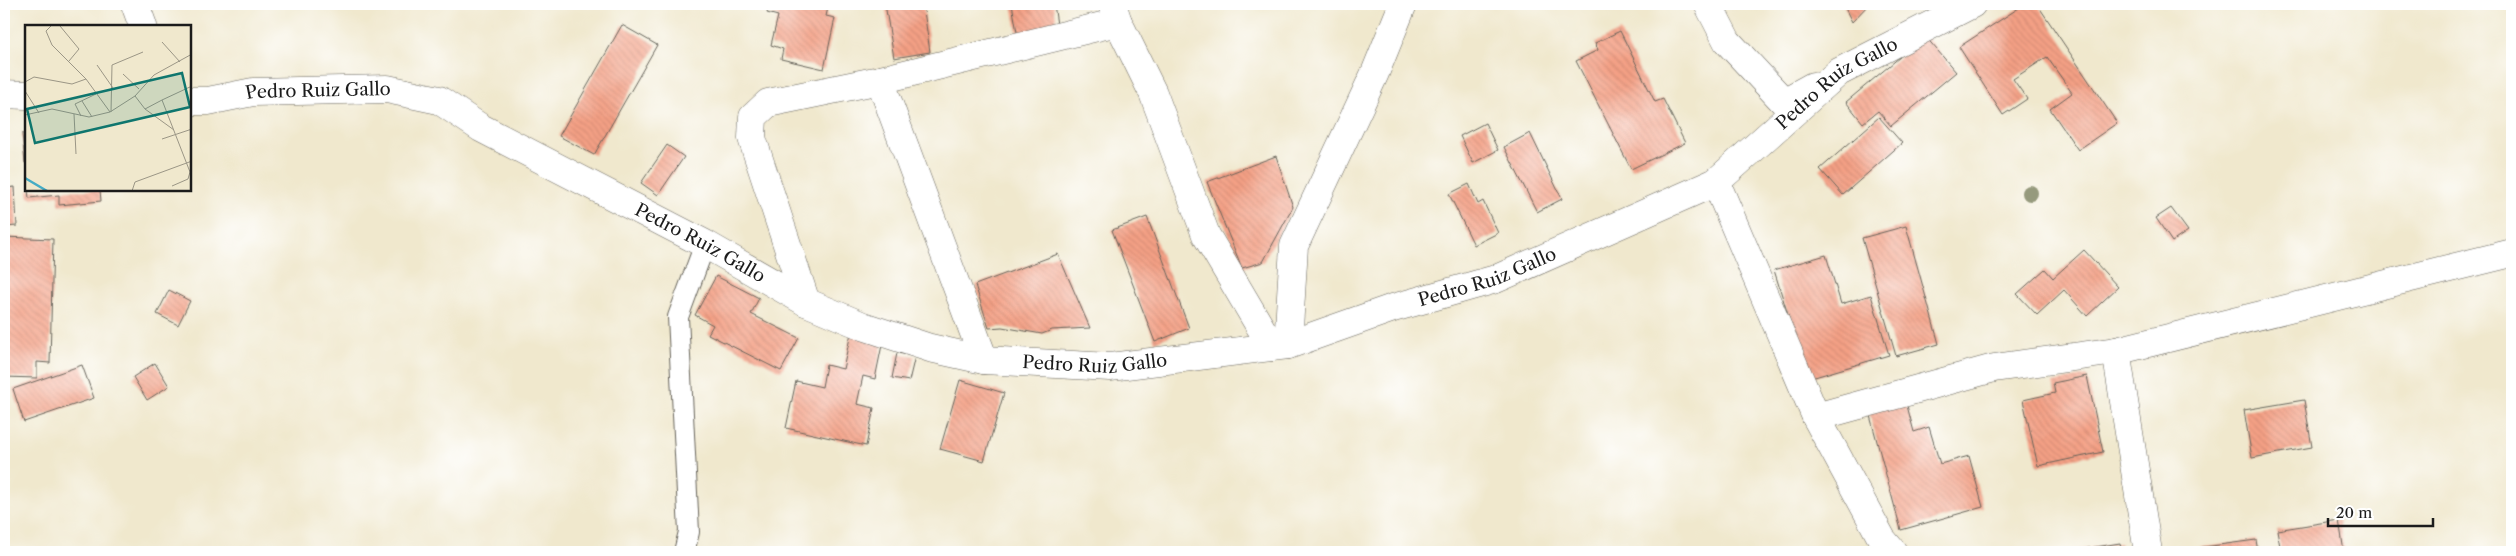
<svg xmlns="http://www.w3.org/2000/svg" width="2516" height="556" viewBox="0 0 2516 556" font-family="'Libre Caslon Text',serif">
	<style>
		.building { fill: url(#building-back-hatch) }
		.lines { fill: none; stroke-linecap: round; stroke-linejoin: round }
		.lane-casing { stroke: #66635a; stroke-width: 22 }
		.street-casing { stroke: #66635a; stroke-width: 29 }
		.lane { stroke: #fff; stroke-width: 20 }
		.street { stroke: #fff; stroke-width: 28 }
		.tree { fill: #969a7d }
		.labels { text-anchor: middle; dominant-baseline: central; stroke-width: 4; stroke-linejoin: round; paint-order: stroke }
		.street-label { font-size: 18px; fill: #1c1c1c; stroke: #fff }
		.inset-river { fill: none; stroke: #45acc5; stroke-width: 2.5 }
		.inset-road { fill: none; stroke: #9b9686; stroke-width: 1 }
		.view { fill: #0f766e; fill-opacity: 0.15; stroke: #0f766e; stroke-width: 2.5 }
		.inset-edge { fill: none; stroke: #1c1c1c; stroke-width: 2.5 }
	</style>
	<defs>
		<pattern id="building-back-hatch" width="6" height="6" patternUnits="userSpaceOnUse" patternTransform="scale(1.25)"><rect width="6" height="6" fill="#f4a085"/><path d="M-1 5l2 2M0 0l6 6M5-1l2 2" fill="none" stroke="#d18972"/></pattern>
	</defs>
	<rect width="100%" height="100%" fill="#fff"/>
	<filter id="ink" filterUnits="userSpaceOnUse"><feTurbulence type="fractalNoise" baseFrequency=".02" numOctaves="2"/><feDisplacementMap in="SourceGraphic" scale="10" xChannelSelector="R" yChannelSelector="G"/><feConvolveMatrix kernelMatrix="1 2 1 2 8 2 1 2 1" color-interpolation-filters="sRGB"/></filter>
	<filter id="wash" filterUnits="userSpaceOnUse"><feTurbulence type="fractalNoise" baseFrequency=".0096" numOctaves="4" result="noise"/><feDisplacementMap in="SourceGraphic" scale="20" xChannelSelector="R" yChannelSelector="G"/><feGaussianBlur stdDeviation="1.12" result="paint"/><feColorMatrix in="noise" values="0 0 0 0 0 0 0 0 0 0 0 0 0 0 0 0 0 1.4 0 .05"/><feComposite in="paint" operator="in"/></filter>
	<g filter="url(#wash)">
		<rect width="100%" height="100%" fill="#f0e8cd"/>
		<g id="blocks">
			<path class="building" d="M769,4H829L826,16L835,18L824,69L781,59L783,49L771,45L778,16L767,13Z
				M885,4H923L930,52L894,58Z
				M1012,4H1054L1058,32L1018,38Z
				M1843,4H1869L1852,22Z
				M2025,4H2037L2117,123L2078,150L2050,109L2072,93L2047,57L2013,79L2027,99L2003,115L1959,47Z
				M622,25L657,45L594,155L559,136Z
				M1620,31L1655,102L1663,99L1685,143L1631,169L1576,61L1598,50L1595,43Z
				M1925,36L1956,72L1891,126L1878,111L1863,123L1846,102Z
				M1879,117L1902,143L1843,195L1820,169Z
				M1485,123L1498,150L1473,163L1460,136Z
				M26,133V163H25L22,134Z
				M1530,133L1562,199L1537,212L1504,147Z
				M667,145L684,157L658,195L641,183Z
				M1276,156L1293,207L1263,262L1242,268L1207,182Z
				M1469,184L1478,204L1483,201L1498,233L1474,245L1449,194Z
				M15,187L17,226L4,227V188Z
				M28,190H100L101,201L59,205V195L29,198Z
				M2171,208L2188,231L2172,242L2156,218Z
				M1147,217L1189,328L1155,342L1112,230Z
				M1906,226L1939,344L1896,356L1862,238Z
				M4,237L53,239L50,363L37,362V378L4,377Z
				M2084,250L2118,287L2087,316L2064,290L2037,315L2017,294L2045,269L2053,278Z
				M1058,254L1090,328L1052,330L1042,334L1002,327L989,328L975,285Z
				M1826,255L1841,304L1871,295L1889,355L1808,379L1774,270Z
				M716,276L759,298L751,314L799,338L781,371L708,334L713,325L695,315Z
				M169,290L190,301L178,325L157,314Z
				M851,333L883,340L875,379L863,376L857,404L874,408L866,446L786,428L796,381L822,387L826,365L843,369Z
				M897,353L915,356L909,381L892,378Z
				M155,363L169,386L147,400L133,377Z
				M82,365L94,398L24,422L13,389Z
				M2087,376L2103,452L2038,466L2023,400L2055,393L2053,383Z
				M960,380L1004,393L984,461L940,449Z
				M2304,400L2312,447L2252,458L2244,410Z
				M1906,402L1914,432L1929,427L1940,464L1969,456L1983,507L1901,530L1869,412Z
				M2339,520L2344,552H2281L2277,530Z
				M2256,540L2258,552H2174V551Z
				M2120,543L2122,552H2071V551Z"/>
		</g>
	</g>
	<g filter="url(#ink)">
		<use href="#blocks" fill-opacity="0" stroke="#66635a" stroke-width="1"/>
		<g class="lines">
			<defs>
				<path id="lane" d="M684,552L689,532L678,317L705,244"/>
				<g id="street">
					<path d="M135,4L143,26"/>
					<path d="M1112,4L1118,22L1153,93L1206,235L1272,347"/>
					<path d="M1708,4L1727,41L1784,102L1813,86"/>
					<path d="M880,80L984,360"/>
					<path d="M4,94L26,95"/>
					<path id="s1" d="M190,101H208L253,92L387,89L439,100L481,128L705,244L806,302L863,326L930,348L984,360L1110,367L1288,345L1393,308L1496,279L1716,182L1839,72L1972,4"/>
					<path d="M1716,182L1816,417L1994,368L2116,351"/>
					<path d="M806,302L752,138L753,117L768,103L880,80L1118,22"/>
					<path d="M1288,345L1294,246L1375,73L1403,4"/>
					<path d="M1816,417L1882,539L1893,552"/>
					<path d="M2148,552L2116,351L2512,253"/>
				</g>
			</defs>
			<use href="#lane" class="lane-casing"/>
			<use href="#street" class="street-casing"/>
			<use href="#lane" class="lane"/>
			<use href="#street" class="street"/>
		</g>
		<circle class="tree" cx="2030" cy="193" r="8"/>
	</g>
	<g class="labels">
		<g class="street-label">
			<text stroke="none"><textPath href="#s1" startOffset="1779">Pedro Ruiz Gallo</textPath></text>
			<text stroke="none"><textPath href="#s1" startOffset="129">Pedro Ruiz Gallo</textPath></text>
			<text stroke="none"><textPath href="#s1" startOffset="549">Pedro Ruiz Gallo</textPath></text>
			<text stroke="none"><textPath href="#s1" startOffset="1374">Pedro Ruiz Gallo</textPath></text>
			<text stroke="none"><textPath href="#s1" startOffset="969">Pedro Ruiz Gallo</textPath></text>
		</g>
	</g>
	<g transform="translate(25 25)">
		<rect width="166" height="166" fill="#f0e8cd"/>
		<path class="inset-river" d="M0,153L22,166"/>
		<path class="inset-road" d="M26,1L21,6L27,20L61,54L85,87M35,1L54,24L44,36M137,17L155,37M72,40L88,63M98,49L114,64M0,57L9,52L47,59L61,54M0,66L14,88M110,71L120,84L137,75M57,76L67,92M120,84L149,105M86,87L87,40L118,27M49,89L51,129M0,90L27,84L64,92L85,87L110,71L129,50L167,29M56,91L50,79L71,69M137,114L167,104M147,161L163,154L165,147L137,75L167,61M107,166L110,157L167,136"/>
		<path class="view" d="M157,48L165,82L10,118L2,84Z"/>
		<rect width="166" height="166" class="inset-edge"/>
	</g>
	<rect width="2516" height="556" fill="none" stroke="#fff" stroke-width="20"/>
	<path d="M2328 518v8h105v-8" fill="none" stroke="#1c1c1c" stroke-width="2.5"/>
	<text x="2336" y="518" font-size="15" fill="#1c1c1c" stroke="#ffffff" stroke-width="4" paint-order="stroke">20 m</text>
</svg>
